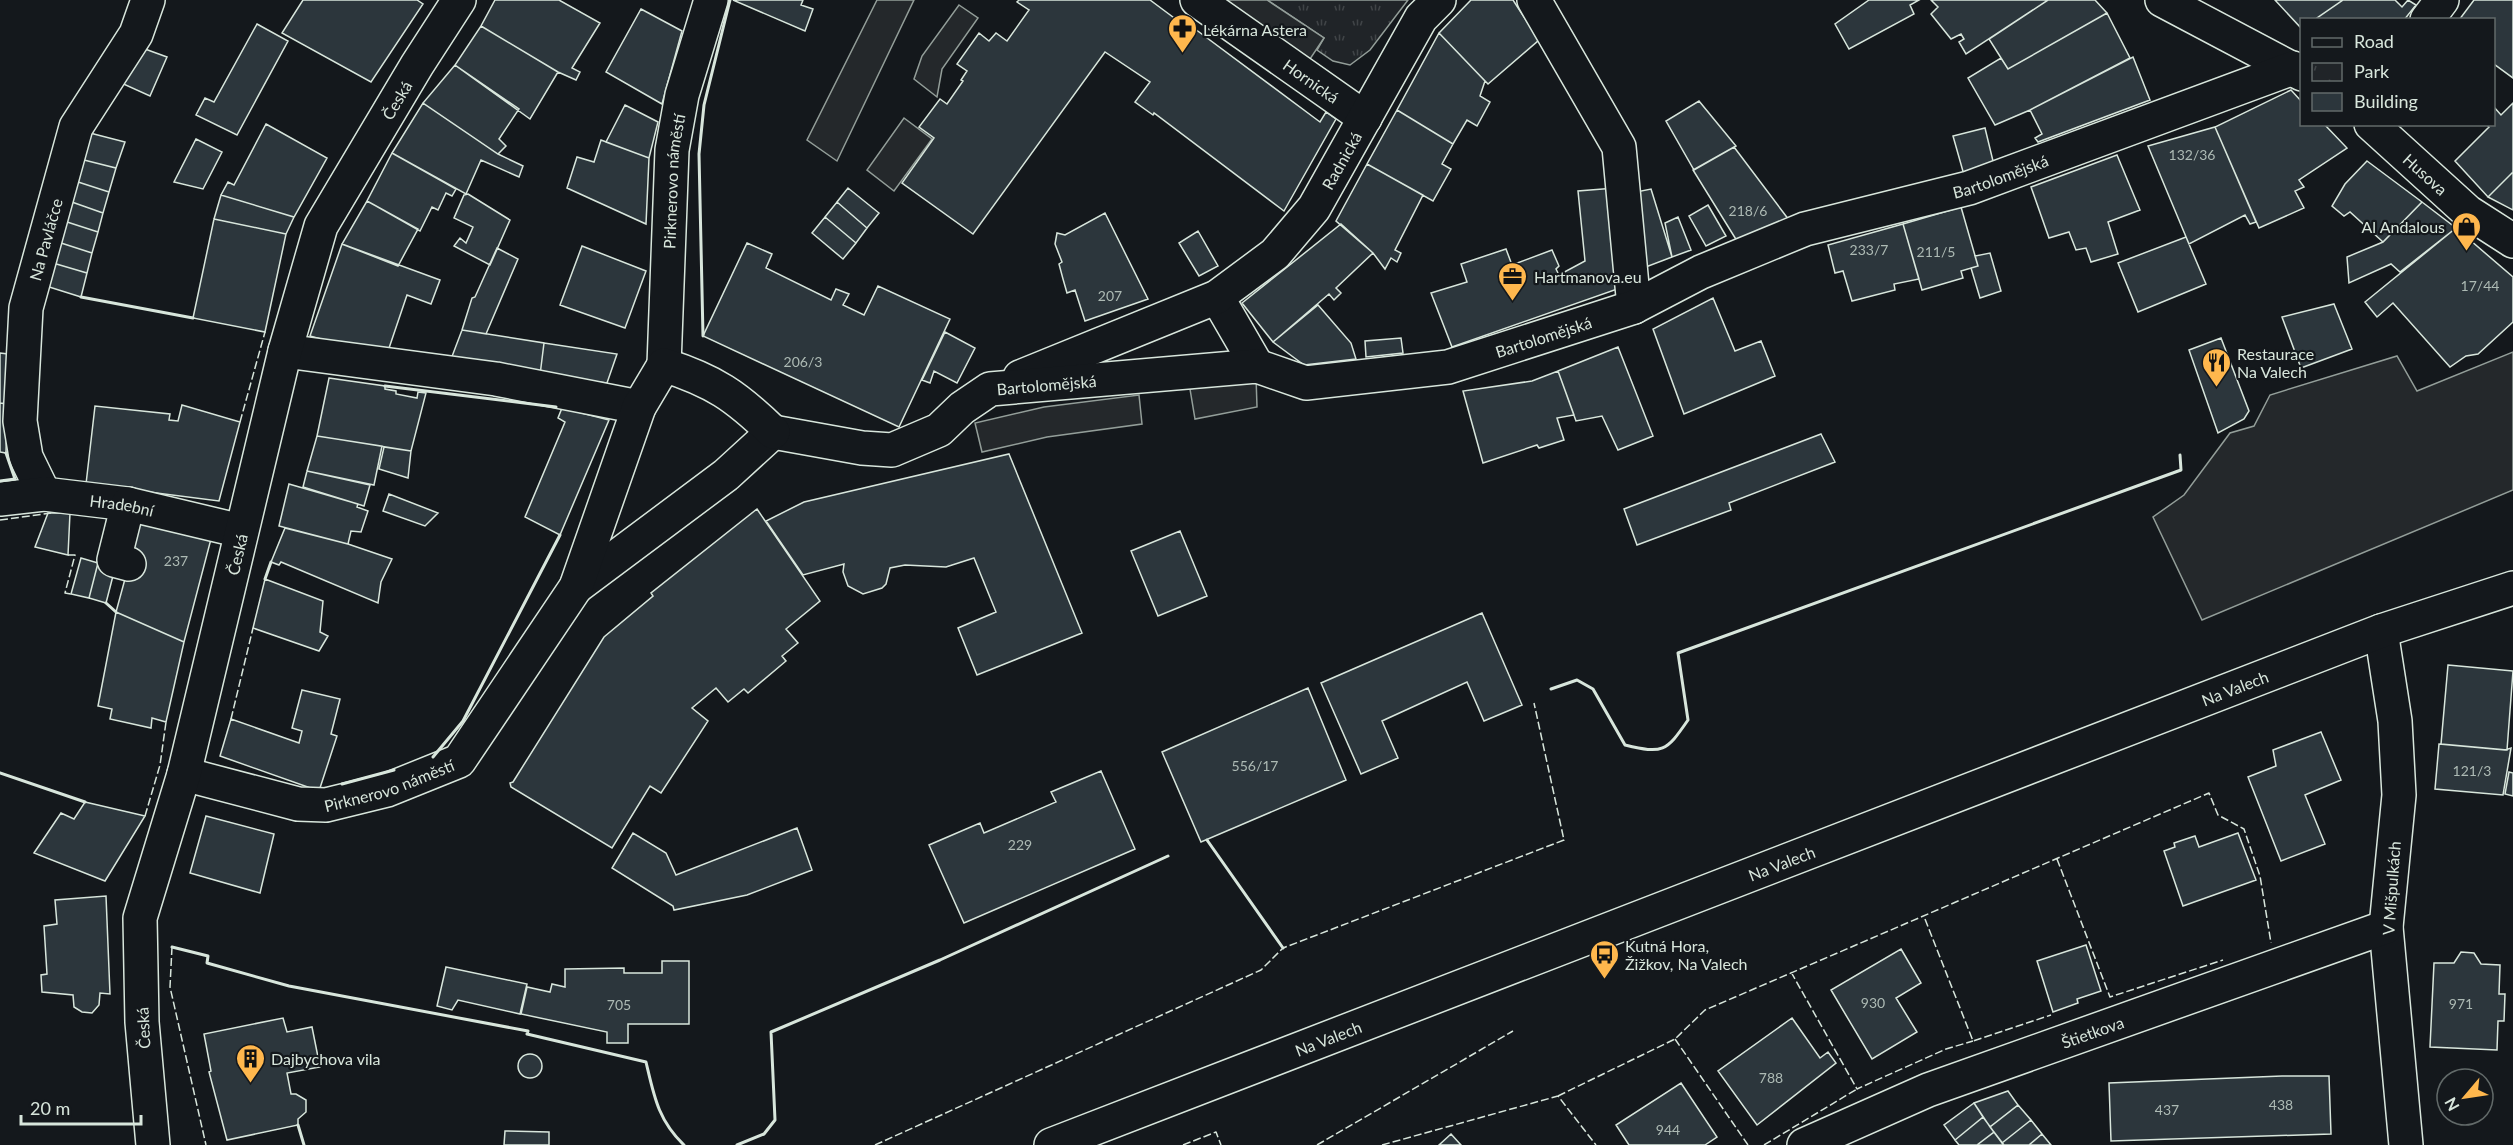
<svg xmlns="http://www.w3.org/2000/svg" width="2513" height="1145" viewBox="0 0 2513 1145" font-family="Lato,sans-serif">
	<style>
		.park { fill: url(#park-tufts); stroke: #939e99; stroke-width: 1.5 }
		.parking { fill: #24282b; stroke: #939e99; stroke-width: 1.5 }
		.building { fill: #2c363c; stroke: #d8e6dc; stroke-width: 1.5 }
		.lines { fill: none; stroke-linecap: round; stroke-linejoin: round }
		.minor-casing { stroke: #d8e6dc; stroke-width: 36 }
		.major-casing { stroke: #d8e6dc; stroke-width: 36 }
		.minor { stroke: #14181c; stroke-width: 33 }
		.major { stroke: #14181c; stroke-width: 33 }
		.fence { stroke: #d8e6dc; stroke-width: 1.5; stroke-dasharray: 8 3; stroke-linecap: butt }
		.wall { stroke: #d8e6dc; stroke-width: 3 }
		.labels { text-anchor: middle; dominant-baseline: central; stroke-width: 4.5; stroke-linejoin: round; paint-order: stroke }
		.number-label { font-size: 14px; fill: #adbab4 }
		.poi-label { font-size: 16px; fill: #d8e6dc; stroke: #14181c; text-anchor: start }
		.street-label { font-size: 16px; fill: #d8e6dc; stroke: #14181c }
	</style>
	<defs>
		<pattern id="park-tufts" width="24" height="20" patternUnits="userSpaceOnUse" patternTransform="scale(1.5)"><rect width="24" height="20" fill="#202428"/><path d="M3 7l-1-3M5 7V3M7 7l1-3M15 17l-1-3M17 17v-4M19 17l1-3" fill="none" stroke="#404447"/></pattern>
	</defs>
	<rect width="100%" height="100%" fill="#14181c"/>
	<path class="park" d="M1267,0H1408L1370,50L1350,65L1333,61L1317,50L1324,38Z"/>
	<path class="parking" d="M877,0H914L837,161L807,140Z
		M1217,0H1267L1324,38L1308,62Z
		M959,5L978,18L942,69L937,97L914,79L922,56Z
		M904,118L932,139L894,191L867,170Z
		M2513,352V490L2202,620L2153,517L2184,495L2230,433L2254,426L2270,395L2397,356L2417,391Z
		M1256,376L1257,407L1195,419L1190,389Z
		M1139,395L1142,424L1047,437L982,452L975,423L1044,407Z"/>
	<path class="building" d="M303,0H417L423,4L371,82L282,33Z
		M495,0H559L600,23L572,68L580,72L576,80L558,72L481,26Z
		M733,0H803L801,5L813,9L805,31Z
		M1019,0H1150L1189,29L1191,26L1320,122L1326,112L1336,119L1284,211L1154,113L1153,115L1135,102L1150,82L1105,52L973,234L902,183L934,138L919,127L940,99L947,104L963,81L961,80L967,71L957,64L979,33L989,41L996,33L1007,41L1029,10L1017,2Z
		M1471,0H1513L1539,40L1488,84L1439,33Z
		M1869,0H1919L1910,5L1914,14L1849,49L1835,24Z
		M1931,0H2048L1966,54L1959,42L1964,39L1961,34L1951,39L1931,14L1938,7Z
		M2048,0H2095L2107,13L2008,69L1989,39Z
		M2275,0H2343L2314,20H2302L2301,28Z
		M2343,0H2395L2402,7L2408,0L2416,5L2404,20H2314Z
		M2474,0H2513V78L2494,64V20H2459Z
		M641,9L682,31L662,104L606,72Z
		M2107,13L2130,58L2030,110L1995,125L1968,78L2001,58L2008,69Z
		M257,24L288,41L237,135L196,115L205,98L214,102Z
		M481,26L558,72L530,119L455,65Z
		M1439,33L1485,81L1480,96L1490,102L1477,126L1467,120L1453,144L1397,110Z
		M145,49L167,57L150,96L119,82Z
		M2133,57L2150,100L2038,142L2035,138L2042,134L2030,110Z
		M455,65L519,109L499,139L506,146L498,154L423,103Z
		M2291,90L2302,102V124H2324L2347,148L2299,180L2304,187L2295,191L2304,208L2259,228L2215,127Z
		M1699,101L1736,146L1694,170L1666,121Z
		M423,103L498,154L523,166L519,177L481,160L466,194L392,153Z
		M2513,103V172L2488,197L2455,161L2489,127L2486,124H2494V107L2501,115Z
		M625,105L658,122L649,158L606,142Z
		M1397,110L1453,144L1442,164L1451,169L1433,201L1367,164Z
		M266,124L327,158L294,217L221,195L228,182L234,185Z
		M2215,127L2256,222L2250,224L2245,215L2189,244L2148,146Z
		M1985,128L1993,161L1964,175L1953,136Z
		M90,133L125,142L116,168L80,159Z
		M196,139L222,152L203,189L174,182Z
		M601,140L649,158L646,224L567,188L577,157L594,162Z
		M1734,147L1789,220L1737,241L1693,170Z
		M392,153L456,189L452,196L446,193L438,210L432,207L420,231L367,201Z
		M2117,155L2140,210L2108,222L2118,254L2091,262L2086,248L2076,250L2069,232L2049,238L2031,187Z
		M80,159L116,168L109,192L75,181Z
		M2367,161L2422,202L2383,242L2350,212L2344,216L2332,206L2345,184Z
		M1367,164L1423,195L1395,250L1401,253L1397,262L1391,258L1385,269L1373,253L1336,221Z
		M2513,172V210L2488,197Z
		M75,181L109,192L103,213L69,201Z
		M848,188L879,213L867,228L837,202Z
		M1615,188L1623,287L1452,347L1431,293L1467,282L1461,264L1506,249L1512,265L1552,250L1559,266L1556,269L1559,275L1585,261L1578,191Z
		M1651,189L1672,257L1638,270L1631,193Z
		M468,194L510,220L490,265L454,246L460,238L466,243L473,227L454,218L464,195Z
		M221,195L294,217L286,234L214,219Z
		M69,201L103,213L98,232L64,221Z
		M367,201L418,229L398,266L342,244Z
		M837,202L867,228L856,243L825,217Z
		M2422,202L2456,228L2400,272L2391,264L2349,283L2347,257L2383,242Z
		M1708,205L1726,236L1706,246L1689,216Z
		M1961,207L1978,266L1961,271L1963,278L1922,290L1903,224Z
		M1105,213L1148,299L1085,321L1075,290L1067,293L1063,279L1059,264L1062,262L1055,244L1057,233L1065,235Z
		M825,217L856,243L843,259L812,233Z
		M1678,217L1691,250L1672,257L1665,223Z
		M214,219L286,234L265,332L193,318Z
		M64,221L98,232L92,253L58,242Z
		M1341,224L1373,253L1336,288L1341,293L1334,300L1329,294L1273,342L1242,303Z
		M1903,224L1919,279L1894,284L1895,290L1852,301L1843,271L1835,273L1828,245Z
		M2456,228L2513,277V322L2478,354L2466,356L2450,367L2393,303L2377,317L2365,302Z
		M1198,231L1218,266L1199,276L1179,243Z
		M2186,237L2206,284L2138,312L2118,263Z
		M58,242L92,253L87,273L53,263Z
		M747,243L772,254L766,268L831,300L836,289L849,294L843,305L864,315L878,286L950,319L899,427L703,336Z
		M342,244L440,280L431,304L407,295L386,357L310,336Z
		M582,246L646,271L625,328L560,305Z
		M497,248L518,259L486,334L462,330L472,298L475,297Z
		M1990,253L2001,291L1980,298L1971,268L1978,266L1975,256Z
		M53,263L87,273L81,297L46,286Z
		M1713,298L1735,351L1761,341L1775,376L1684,414L1653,329Z
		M2334,304L2352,349L2301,368L2282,317Z
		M1318,305L1351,343L1356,359L1304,365L1273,342Z
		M462,330L544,343L540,375L448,367Z
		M945,332L975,348L957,383L934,371L930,383L922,380Z
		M1401,338L1403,353L1366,357L1365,341Z
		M2221,338L2249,411L2244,419L2218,433L2189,350Z
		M544,343L617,354L607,383L540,375Z
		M1618,347L1653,436L1618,450L1602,416L1576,421L1558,371Z
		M0,353L8,354L7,404L0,403Z
		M1558,371L1574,415L1557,418L1564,440L1539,448L1537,445L1483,463L1463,391L1532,381Z
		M329,378L385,386V389L396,391V394L417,398L418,392L426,393L411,451L317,436Z
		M0,403L7,404L6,453L0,452Z
		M182,405L240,422L219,501L86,484L95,406L170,414L169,420L178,421Z
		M562,408L609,420L560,535L525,517L565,422L558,418Z
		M1821,434L1835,462L1729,503L1731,510L1637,545L1624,509Z
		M317,436L382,446L374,485L307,471Z
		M384,447L411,451L408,478L379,469Z
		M1009,454L1082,633L977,675L958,628L996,612L974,558L946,567L905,565L890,568L886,584L882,588L863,594L848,586L843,572L844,564L803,575L766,521L804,502Z
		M307,471L370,485L364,506L303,487Z
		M289,484L358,504L357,507L368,511L361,532L351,531L348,544L279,526Z
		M389,494L438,513L425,526L383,511Z
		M757,509L820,601L786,629L798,643L782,656L786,661L748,693L744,689L728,702L716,688L692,708L708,721L661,793L650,786L612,848L511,787L510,783L513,782L604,637L653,596L651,593Z
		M48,513H70L68,555L35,547Z
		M141,520L211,539L184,642L116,612Z
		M285,528L348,544L392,559L381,582L378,603L281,562L279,565L271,562Z
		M1180,531L1207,596L1158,616L1131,551Z
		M81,558L98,563L89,598L71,594Z
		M98,563L115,568L106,603L89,598Z
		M265,579L323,601L320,632L328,636L319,651L253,628Z
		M116,612L184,642L166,722L152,718L151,728L110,719L112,709L98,706Z
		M1482,613L1522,705L1484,721L1467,682L1382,721L1398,758L1361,774L1321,683Z
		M2448,665L2513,671L2507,750L2441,744Z
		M1308,688L1346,780L1201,842L1162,752Z
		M302,690L340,699L331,734L337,736L319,791L220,756L231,719L299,743L302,731L292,728Z
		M2321,732L2341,780L2305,795L2325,844L2281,861L2248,777L2276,766L2273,750Z
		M2439,744L2505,750L2511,748L2503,795L2435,789Z
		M1101,771L1135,849L964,923L929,845L980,823L984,833L1056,802L1051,792Z
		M2509,772L2513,773V796L2505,794Z
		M85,802L145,816L105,881L34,853L61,813L74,819Z
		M206,816L274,834L260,893L190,873Z
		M797,828L812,870L747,895L674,910L673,906L612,868L633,833L666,853L676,875Z
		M2238,833L2256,880L2183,906L2164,851L2175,847L2174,843L2195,836L2199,847Z
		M106,896L110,994L100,993L99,1005L92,1013L82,1012L74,1007L73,995L42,992L41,975L47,974L44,926L57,924L55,900Z
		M2086,945L2101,991L2077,999L2078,1003L2053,1012L2037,961Z
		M1901,949L1921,983L1896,998L1917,1032L1872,1059L1831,990Z
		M2461,952L2474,953L2481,964L2500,965L2499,994H2505L2504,1021H2498L2497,1050L2430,1047L2434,963H2454Z
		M662,961H689V1024H628V1043H607V1032L521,1014L527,987L550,992L552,984L565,987V969L624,968V973H662Z
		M446,967L527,984L520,1014L458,1000L452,1010L437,1006Z
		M283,1018L287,1032L312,1027L320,1067L287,1073L291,1094H296L306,1100V1112L298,1119V1125L227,1140L209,1072L211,1071L204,1034Z
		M1792,1018L1820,1058L1828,1052L1836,1063L1757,1125L1718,1071Z
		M518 1066a12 12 0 1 1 24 0a12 12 0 1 1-24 0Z
		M2282,1076H2329L2331,1134L2111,1141L2109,1083Z
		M1681,1083L1717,1137L1705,1145H1629L1616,1125Z
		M2008,1091L2018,1105L1990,1127L1974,1103Z
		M1974,1103L1983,1117L1955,1140L1944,1125Z
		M2018,1105L2031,1120L2002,1143L1990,1127Z
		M1983,1117L1994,1132L1977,1145H1959L1955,1140Z
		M2031,1120L2042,1134L2029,1145H2004L2002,1143Z
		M505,1131L549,1132V1145H504Z
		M1994,1132L2004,1145H1977Z
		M1451,1134L1461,1145H1439Z
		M2042,1134L2051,1145H2029Z"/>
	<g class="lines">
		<defs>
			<g id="minor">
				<path id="s1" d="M1197,0L1365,118"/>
				<path d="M1534,0L1619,147L1634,307"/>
				<path d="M2162,0L2302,74"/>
				<path d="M2427,20L2442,0"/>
				<path id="s2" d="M2371,124L2468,212L2513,241"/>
				<path d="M1217,297L1257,366"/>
				<path d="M285,351L496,379L639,407"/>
				<path id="s3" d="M664,365L672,150L682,95L711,0"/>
				<path id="s4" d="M1020,377L1217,297L1275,254L1314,208L1421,18L1439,0"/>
				<path id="s5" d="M773,432L862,448L892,450L939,430L962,408L990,389L1257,366L1306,383L1448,367L1634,307L1701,272L1805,229L1969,188L2293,68"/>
				<path id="s6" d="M44,494L26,457L20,421L26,308L76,127L136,34L148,0"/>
				<path id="s7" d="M0,499L44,494L128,504L241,531"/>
				<path d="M128,504L114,560L129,564"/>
				<path d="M576,587L726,475L773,432"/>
				<path d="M2381,631L2395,721L2399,795L2386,927L2406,1145"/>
				<path id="s8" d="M184,774L298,804L326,805L387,790L459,761L576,587L639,407L664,365C714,381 736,396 773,432"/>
				<path id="s9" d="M153,1145L142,1022L140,918L184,774L285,351L321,226L417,65L459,0"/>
				<path id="s10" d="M1804,1145L1928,1090L2386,927"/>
			</g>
			<g id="major">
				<path id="s11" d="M1051,1145L2381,631L2513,588"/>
			</g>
		</defs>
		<use href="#minor" class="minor-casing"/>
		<use href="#major" class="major-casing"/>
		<use href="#minor" class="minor"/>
		<use href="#major" class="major"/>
		<path class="fence" d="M240,422L265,332
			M0,520L51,513
			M68,555H75L65,593L71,594
			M231,719L253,628
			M145,816L160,765L166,722
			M2057,859L2110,997L2223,960
			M1925,919L1973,1041L2051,1015
			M172,947L170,987L206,1145
			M1791,972L1857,1089L1946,1049L1973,1041
			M1675,1039L1748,1145
			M1558,1096L1675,1039L1705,1010L2209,793L2218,815L2244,829L2260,876L2271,943
			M875,1145L1261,970L1283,948L1564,840L1534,703
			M1183,1145L1216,1132L1221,1145
			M1317,1145L1513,1031
			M1382,1145L1558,1096L1596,1145
			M1764,1145L1857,1089"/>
		<path class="wall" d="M81,297L193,318
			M703,336L699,154L704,105L730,0
			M385,386L556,407
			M0,481L15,479L6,453
			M265,579L271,562
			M106,603L116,612
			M1551,689L1577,680L1593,689L1625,745C1663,754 1666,752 1688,720L1678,653L2181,470L2180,455
			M433,757L463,721L560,535
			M0,773L85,802
			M342,784L394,770
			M1207,840L1283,948
			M172,947L208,956L207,963L289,986L528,1031L527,1034L646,1062C654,1096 658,1120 684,1145
			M298,1125L304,1145
			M737,1145L764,1134L775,1120L771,1032L940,960L1168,856"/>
	</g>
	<defs>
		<symbol id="pharmacy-pin" viewBox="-11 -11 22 30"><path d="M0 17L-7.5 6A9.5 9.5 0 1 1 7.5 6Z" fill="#ffb74d" stroke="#14181c"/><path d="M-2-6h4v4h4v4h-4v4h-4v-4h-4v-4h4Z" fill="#111"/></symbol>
		<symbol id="shop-pin" viewBox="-11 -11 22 30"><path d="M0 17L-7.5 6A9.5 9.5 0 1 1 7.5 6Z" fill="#ffb74d" stroke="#14181c"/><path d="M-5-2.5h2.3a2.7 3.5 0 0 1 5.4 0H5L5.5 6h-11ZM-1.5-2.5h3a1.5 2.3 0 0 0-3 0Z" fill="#111"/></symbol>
		<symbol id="office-pin" viewBox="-11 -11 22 30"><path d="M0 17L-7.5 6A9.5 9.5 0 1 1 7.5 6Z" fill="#ffb74d" stroke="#14181c"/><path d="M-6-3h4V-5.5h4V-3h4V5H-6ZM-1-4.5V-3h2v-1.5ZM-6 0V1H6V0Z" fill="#111"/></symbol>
		<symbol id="restaurant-pin" viewBox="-11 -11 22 30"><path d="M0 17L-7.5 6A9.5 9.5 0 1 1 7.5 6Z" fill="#ffb74d" stroke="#14181c"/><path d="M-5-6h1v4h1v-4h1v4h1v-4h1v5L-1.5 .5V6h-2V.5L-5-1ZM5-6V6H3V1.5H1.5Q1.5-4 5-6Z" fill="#111"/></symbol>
		<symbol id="bus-pin" viewBox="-11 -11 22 30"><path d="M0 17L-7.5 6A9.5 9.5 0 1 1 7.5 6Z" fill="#ffb74d" stroke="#14181c"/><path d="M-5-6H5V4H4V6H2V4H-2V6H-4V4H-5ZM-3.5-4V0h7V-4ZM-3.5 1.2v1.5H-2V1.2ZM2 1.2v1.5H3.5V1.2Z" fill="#111"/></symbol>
		<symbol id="building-pin" viewBox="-11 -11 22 30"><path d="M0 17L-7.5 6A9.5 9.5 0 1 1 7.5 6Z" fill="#ffb74d" stroke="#14181c"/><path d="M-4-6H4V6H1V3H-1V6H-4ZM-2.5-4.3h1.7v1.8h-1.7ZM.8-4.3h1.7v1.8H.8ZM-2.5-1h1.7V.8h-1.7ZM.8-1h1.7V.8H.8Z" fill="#111"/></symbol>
	</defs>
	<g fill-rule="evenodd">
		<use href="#pharmacy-pin" x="1166" y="12" width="33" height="45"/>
		<use href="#shop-pin" x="2450" y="210" width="33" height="45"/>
		<use href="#office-pin" x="1496" y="260" width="33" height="45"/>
		<use href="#restaurant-pin" x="2200" y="346" width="33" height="45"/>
		<use href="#bus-pin" x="1588" y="938" width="33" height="45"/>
		<use href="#building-pin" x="234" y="1042" width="33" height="45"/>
	</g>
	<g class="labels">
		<g class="number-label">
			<text x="2192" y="154">132/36</text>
			<text x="1748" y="210">218/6</text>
			<text x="1869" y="249">233/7</text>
			<text x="1936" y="251">211/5</text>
			<text x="2480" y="285">17/44</text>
			<text x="1110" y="295">207</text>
			<text x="803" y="361">206/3</text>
			<text x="176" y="560">237</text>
			<text x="1255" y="765">556/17</text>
			<text x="2472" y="770">121/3</text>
			<text x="1020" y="844">229</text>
			<text x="1873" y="1002">930</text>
			<text x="2461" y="1003">971</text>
			<text x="619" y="1004">705</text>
			<text x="1771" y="1077">788</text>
			<text x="2281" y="1104">438</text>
			<text x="2167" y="1109">437</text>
			<text x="1668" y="1129">944</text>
		</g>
		<g class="poi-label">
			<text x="1203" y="29">Lékárna Astera</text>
			<text x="2445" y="226" text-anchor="end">Al Andalous</text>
			<text x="1534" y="276">Hartmanova.eu</text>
			<text x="2237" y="353">Restaurace<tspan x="2237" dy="18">Na Valech</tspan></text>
			<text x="1625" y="945">Kutná Hora,<tspan x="1625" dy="18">Žižkov, Na Valech</tspan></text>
			<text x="271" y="1058">Dajbychova vila</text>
		</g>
		<g class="street-label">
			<text stroke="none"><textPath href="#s1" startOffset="140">Hornická</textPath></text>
			<text stroke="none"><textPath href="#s9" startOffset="1090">Česká</textPath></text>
			<text stroke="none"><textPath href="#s4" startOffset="400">Radnická</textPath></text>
			<text stroke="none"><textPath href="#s2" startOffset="74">Husova</textPath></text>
			<text stroke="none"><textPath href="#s5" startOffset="1286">Bartolomějská</textPath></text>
			<text stroke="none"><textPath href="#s3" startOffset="184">Pirknerovo náměstí</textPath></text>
			<text stroke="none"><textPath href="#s6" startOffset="262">Na Pavláčce</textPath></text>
			<text stroke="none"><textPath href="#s5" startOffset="800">Bartolomějská</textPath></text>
			<text stroke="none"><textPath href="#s5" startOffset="294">Bartolomějská</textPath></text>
			<text stroke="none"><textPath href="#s7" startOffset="123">Hradební</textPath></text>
			<text stroke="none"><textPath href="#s9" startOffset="604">Česká</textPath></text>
			<text stroke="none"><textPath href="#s11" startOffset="1269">Na Valech</textPath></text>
			<text stroke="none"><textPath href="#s8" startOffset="212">Pirknerovo náměstí</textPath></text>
			<text stroke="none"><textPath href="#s11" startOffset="783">Na Valech</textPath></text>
			<text transform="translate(2391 888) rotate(-86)">V Mišpulkách</text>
			<text transform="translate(143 1028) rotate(-93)">Česká</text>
			<text stroke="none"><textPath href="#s10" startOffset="310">Štietkova</textPath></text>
			<text stroke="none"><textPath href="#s11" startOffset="297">Na Valech</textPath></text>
		</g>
	</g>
	<rect x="2300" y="18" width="195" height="108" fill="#14181c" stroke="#626a69" stroke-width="1.5"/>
	<rect x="2312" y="38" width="30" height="9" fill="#14181c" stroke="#626a69" stroke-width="1.5"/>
	<text x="2354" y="48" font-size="18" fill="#d8e6dc">Road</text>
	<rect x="2312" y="63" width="30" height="18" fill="url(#park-tufts)" stroke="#626a69" stroke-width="1.5"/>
	<text x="2354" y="78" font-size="18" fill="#d8e6dc">Park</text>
	<rect x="2312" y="93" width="30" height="18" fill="#2c363c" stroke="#626a69" stroke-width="1.5"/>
	<text x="2354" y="108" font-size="18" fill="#d8e6dc">Building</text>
	<g transform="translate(2465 1097) rotate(241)"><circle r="28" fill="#14181c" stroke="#626a69" stroke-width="1.5"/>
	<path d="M0-4.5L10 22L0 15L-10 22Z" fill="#ffb74d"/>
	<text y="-9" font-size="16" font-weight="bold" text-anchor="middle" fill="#d8e6dc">N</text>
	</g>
	<path d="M21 1115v9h120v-9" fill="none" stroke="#d8e6dc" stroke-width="3"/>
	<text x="30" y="1115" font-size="18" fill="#d8e6dc" stroke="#14181c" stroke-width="4.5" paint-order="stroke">20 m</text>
</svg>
